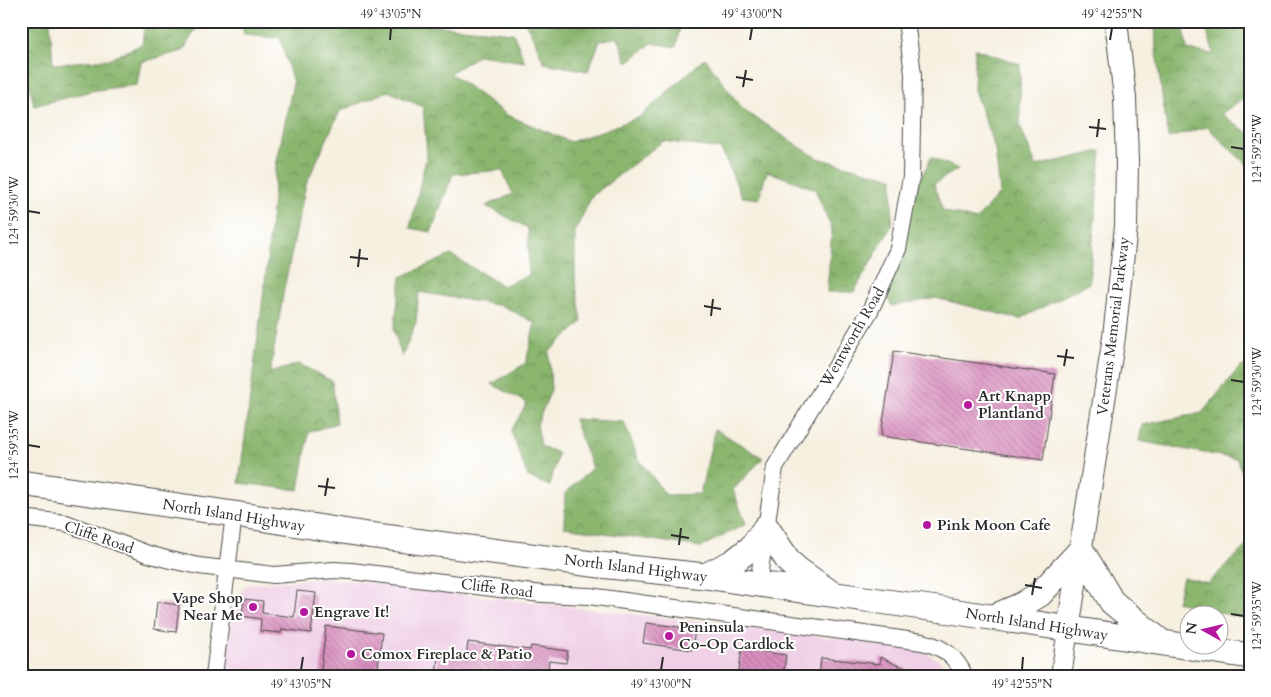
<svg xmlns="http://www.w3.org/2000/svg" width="1271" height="697" viewBox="0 0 1271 697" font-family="Cardo,serif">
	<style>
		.built { fill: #efd0e6 }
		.forest { fill: url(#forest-crowns); stroke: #5a704c }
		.building { fill: url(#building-back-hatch) }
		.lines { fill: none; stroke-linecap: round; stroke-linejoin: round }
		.minor-casing { stroke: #494946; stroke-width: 18 }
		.tertiary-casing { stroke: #494946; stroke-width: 22 }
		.secondary-casing { stroke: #494946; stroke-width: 24 }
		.primary-casing { stroke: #494946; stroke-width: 27 }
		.minor { stroke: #fff; stroke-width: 16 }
		.tertiary { stroke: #fff; stroke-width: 20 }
		.secondary { stroke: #fff; stroke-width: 22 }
		.primary { stroke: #fff; stroke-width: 25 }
		.ticks { fill: none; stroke: #2b2b2b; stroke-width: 2 }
		.poi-dot { fill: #b5179e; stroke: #fff; stroke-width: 2 }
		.labels { text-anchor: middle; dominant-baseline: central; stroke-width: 4; stroke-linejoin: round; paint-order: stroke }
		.street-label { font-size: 15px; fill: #2b2b2b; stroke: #fff }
		.poi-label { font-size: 15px; font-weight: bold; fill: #2b2b2b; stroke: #fff; text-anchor: start }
		.neatline { fill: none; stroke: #2b2b2b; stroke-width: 2 }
		.ticks-label { font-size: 12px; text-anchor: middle; fill: #2b2b2b }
	</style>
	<defs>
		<pattern id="forest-crowns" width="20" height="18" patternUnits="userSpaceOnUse" patternTransform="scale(1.25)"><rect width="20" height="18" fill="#8ab66e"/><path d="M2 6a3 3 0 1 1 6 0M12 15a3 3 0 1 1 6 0" fill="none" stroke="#71945b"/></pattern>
		<pattern id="building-back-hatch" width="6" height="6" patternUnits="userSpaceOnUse" patternTransform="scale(1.25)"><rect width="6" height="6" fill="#da8fbf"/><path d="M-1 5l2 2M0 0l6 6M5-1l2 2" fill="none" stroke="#b1759b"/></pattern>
	</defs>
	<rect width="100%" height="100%" fill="#fff"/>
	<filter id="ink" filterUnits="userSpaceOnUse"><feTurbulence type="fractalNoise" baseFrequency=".02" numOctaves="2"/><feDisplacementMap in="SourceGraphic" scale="10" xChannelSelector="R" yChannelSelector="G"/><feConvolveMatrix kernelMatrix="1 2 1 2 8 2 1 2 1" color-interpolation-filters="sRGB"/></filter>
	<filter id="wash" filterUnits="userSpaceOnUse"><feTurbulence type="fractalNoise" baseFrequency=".0096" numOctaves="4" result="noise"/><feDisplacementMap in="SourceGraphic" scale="20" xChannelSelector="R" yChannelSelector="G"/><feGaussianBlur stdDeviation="1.12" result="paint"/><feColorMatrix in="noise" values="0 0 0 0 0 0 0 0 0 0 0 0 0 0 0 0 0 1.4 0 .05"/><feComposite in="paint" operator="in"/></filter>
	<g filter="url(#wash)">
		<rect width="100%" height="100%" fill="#f6f0e0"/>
		<path class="built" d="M326,578L902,646L934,657L952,671L953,676H301L224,668L236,597L248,584Z"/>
		<path class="forest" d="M145,21H200L183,51L141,62L137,85L96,90L34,106L21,41V23L50,22L53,64L110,59L142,44Z
			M241,21H418L431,25L513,33L525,62L479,55L450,73L507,115L571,142L640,117L705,58L743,110L817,158L893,178L892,225L854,292H827L832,229L815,189L767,171L759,199L742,197L721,149L663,141L592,196L575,231V280L582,322L549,352L551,390L537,424L541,446L558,453L550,486L528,477L511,431L527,403L492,384L526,363L535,323L503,306L419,292L416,322L402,357L394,330L401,277L451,255L503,286L529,275L528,228L486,206L513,194L502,170L453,174L431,232L410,228L427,154L423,107L388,91L340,111L306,184L284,289L270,373L299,364L332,381L337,423L309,432L299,490L239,483L266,274L276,166L293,83L280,38L244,35Z
			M524,21H681L676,47L652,43L627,63L618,37L600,41L588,71L544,63L535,40Z
			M1155,21H1187L1184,29L1187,50L1214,54L1204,21H1250V98L1245,97L1221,114L1250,134V168L1207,127L1168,138L1156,51Z
			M975,49L1020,64V126L1036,166L1101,151L1089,283L1020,319L936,298L892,306L882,289L913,196L931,157L958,169L934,184L943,211L976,220L1000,193L995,149L974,90Z
			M1250,363V492L1237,459L1139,441L1142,425L1202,413L1239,368Z
			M574,419L624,422L638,458L666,495L700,494L715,429L763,458L733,490L746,524L701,547L564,527L565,493L592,468Z
			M1250,542V620L1192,606L1177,602L1183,577L1208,583Z"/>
		<g id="blocks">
			<path class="building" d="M894,351L1055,374L1043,460L881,436Z
				M297,591L316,593L311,633L282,629L281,633L260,631L261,619L242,616L244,599L263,601L262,613L294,617Z
				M157,602L179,605L176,632L154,629Z
				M646,623L695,629L692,650L643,643Z
				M326,626L382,633L377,676H320Z
				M468,642L530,650L531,646L568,651L566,663L549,661L547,676H436L438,655L466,657Z
				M742,649L786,655L783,676H738Z
				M880,657L901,667L906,668V669L919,676H819L821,658L880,664Z"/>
		</g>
	</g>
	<g filter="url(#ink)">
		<use href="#blocks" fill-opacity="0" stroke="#494946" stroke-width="1"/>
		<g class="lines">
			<defs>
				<path id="minor" d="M21,518L66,523L148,554L170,560L199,566L274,575L334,570L351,571L542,594L589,596L922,642C944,647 955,656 965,676
					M758,584L775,467L870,311L898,249L911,177L913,74L906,21
					M214,676L234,514"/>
				<path id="tertiary" d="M1061,676L1068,629"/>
				<path id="secondary" d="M1068,629L1114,337L1126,226L1127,162L1125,98L1116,21"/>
				<path id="primary" d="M21,483L234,514L368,535L600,565L705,576L758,584L944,610L1250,656
					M705,576L733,562L751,548L766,527L789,562L798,570L828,591
					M994,617L1022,605L1040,594L1081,550L1112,602L1161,642"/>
			</defs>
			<use href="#minor" class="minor-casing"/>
			<use href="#tertiary" class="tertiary-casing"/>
			<use href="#secondary" class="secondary-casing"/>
			<use href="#primary" class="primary-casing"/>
			<use href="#minor" class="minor"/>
			<use href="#tertiary" class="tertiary"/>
			<use href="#secondary" class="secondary"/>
			<use href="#primary" class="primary"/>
		</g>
	</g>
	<path class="ticks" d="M390,40L391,28M750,40L752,28M1110,40L1112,28M736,77L753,80M743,87L746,70M1089,127L1106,129M1097,137L1099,119M1231,147L1244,149M28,211L40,213M350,257L368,259M358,267L360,249M704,306L721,309M711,316L713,299M1057,356L1074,358M1064,366L1067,349M1231,380L1244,382M28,445L40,447M318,486L335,488M325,496L328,478M671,535L689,538M679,545L681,528M1025,585L1042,588M1032,595L1035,578M1231,614L1244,616M301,670L303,657M661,670L663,657M1022,670L1023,657"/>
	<g class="poi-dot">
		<circle cx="968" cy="405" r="5"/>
		<circle cx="927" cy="525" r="5"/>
		<circle cx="253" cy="607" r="5"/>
		<circle cx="304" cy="612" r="5"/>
		<circle cx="669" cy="636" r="5"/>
		<circle cx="351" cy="654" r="5"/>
	</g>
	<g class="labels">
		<g class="street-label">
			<text transform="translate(1113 326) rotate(-83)">Veterans Memorial Parkway</text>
			<text transform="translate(852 337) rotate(-60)">Wentworth Road</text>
			<text transform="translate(234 515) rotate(9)">North Island Highway</text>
			<text transform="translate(99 537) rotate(19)">Cliffe Road</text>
			<text transform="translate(636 568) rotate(7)">North Island Highway</text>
			<text transform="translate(497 588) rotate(7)">Cliffe Road</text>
			<text transform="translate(1037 624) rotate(9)">North Island Highway</text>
		</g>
		<g class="poi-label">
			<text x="978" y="396">Art Knapp<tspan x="978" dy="17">Plantland</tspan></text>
			<text x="937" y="525">Pink Moon Cafe</text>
			<text x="243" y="598" text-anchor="end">Vape Shop<tspan x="243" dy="17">Near Me</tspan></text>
			<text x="314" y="612">Engrave It!</text>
			<text x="679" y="627">Peninsula<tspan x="679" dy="17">Co-Op Cardlock</tspan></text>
			<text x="361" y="654">Comox Fireplace &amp; Patio</text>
		</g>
	</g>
	<rect width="1271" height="697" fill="none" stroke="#fff" stroke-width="55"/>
	<g transform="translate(1204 630) rotate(278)"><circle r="24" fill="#ffffff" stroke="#aaaaaa"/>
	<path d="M0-4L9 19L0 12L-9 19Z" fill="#b5179e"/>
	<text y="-8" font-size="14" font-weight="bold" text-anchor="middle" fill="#2b2b2b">N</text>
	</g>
	<rect x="28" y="28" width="1216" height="642" class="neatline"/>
	<g class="ticks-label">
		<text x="391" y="18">49°43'05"N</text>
		<text x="752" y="18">49°43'00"N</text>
		<text x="1112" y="18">49°42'55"N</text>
		<text transform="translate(1257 149) rotate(-90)" y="4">124°59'25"W</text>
		<text transform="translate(14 211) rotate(-90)" y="4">124°59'30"W</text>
		<text transform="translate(1257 382) rotate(-90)" y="4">124°59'30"W</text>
		<text transform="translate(14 445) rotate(-90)" y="4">124°59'35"W</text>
		<text transform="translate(1257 616) rotate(-90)" y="4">124°59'35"W</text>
		<text x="301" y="688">49°43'05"N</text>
		<text x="661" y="688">49°43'00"N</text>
		<text x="1022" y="688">49°42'55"N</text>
	</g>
</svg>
